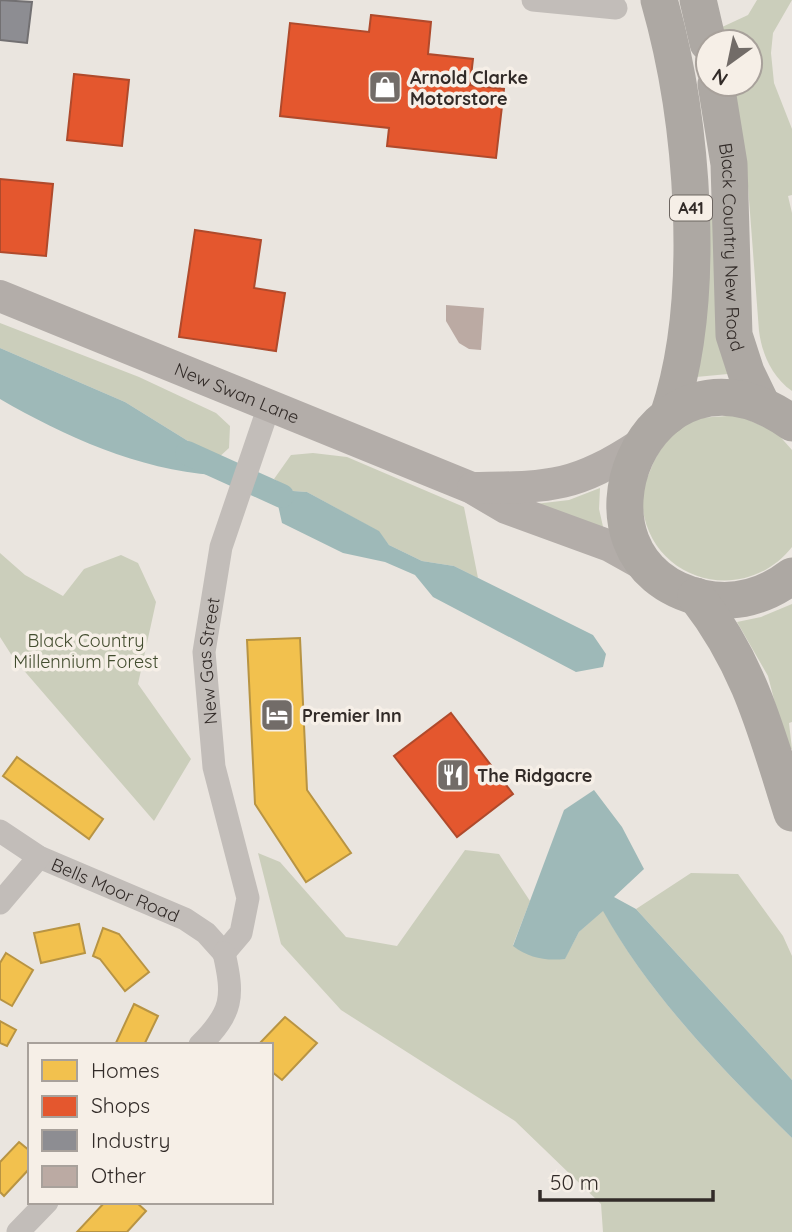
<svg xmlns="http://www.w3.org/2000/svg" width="792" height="1232" viewBox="0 0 792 1232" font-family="Quicksand,sans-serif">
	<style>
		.green { fill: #cbcebb }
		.water { fill: #9eb9b8 }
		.homes { fill: #f2c14e; stroke: #b89443; stroke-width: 2 }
		.shops { fill: #e4572e; stroke: #af4a2c; stroke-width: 2 }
		.industry { fill: #8d8d92; stroke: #727072; stroke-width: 2 }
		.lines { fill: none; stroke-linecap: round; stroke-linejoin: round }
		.canal { stroke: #9eb9b8; stroke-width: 24 }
		.building { fill: #bbaaa3 }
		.minor { stroke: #c2bdb9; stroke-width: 23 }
		.secondary { stroke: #b3ada9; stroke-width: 32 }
		.trunk { stroke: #ada8a3; stroke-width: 37 }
		.labels { text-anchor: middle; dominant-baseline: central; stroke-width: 7; stroke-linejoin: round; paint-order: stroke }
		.shield { fill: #f6efe7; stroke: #6d6661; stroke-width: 2 }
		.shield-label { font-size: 16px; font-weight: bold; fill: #322b28 }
		.poi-label { font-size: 18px; font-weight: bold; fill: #322b28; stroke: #f6efe7; text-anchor: start }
		.street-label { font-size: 18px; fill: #322b28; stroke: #f6efe7 }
		.park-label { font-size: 18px; fill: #434d2f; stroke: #f6efe7 }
	</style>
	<rect width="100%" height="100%" fill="#eae5df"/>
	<path class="green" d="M757,0H792L773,33L771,53L774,83L792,129V195L788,196L792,213V391C772,377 762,354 759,331L746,160L733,84H750V42H724L720,28L748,15Z
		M702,207H716C717,258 709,327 728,374L696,377Z
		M0,323L139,377L216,413L230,426L229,448L217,459L125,402L0,348Z
		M737,415L776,432L792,450V547C742,610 642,579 642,496C642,487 649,475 652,466C660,447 674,429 694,420C706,416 724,417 737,415Z
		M313,453L347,457L464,507L478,578L454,566L422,561L389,545L378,531L307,492L293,491L274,479L291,455Z
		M600,488L599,509L604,531L535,504L569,500Z
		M0,553L25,575L63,596L84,569L121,555L138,563L156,602L138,684L191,759L154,821L14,659L0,637Z
		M792,604V722L789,723L792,749L787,750L768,676L737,622L761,617Z
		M465,850L499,854L530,901L513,945L565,958L579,932L603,910C649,995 723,1070 792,1138V1232H603L601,1204L515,1121L341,1010L281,944L258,853L280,862L346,937L397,946Z
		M691,873L738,874L783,936L792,956V1080L636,909Z"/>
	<path class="water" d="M0,348L125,402L217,459L214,475C139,470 64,436 0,399Z
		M293,491L307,492L379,531L389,545L422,561L454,566L593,635L606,654L603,667L576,672L433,597L415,575L385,562L343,553L282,523L278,505Z
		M594,790L622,827L644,869L614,897L636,909L792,1080V1138C723,1070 650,996 603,911L579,932L565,959C545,961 529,958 513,946L564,810Z"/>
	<path class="homes" d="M300,638L307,790L351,853L306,882L255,804L247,640Z
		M17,757L103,819L89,839L3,776Z
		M79,924L85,953L41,963L34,933Z
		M103,928L119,934L149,972L125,991L100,959L93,956Z
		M6,953L33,970L12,1006L0,999V963Z
		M134,1004L158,1016L144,1045H115Z
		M285,1017L317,1043L282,1080L271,1071V1045H258Z
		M0,1021L16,1030L7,1046L0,1043Z
		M19,1142L30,1151V1168L4,1196L0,1192V1162Z
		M105,1202H136L146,1211L127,1232H77Z"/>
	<path class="shops" d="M371,15L431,22L428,54L473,59L470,85L504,89L496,158L387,146L389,128L280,116L290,23L369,32Z
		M74,74L129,80L122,146L67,140Z
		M0,179L53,184L46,256L0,252Z
		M195,230L261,240L254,288L285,293L276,351L179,337Z
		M451,713L513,794L457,837L394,756Z"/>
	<path class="industry" d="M0,0L32,2L27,43L0,40Z"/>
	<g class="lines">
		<path class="canal" d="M187,453L282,496"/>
	</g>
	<path class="building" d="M446,305L484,308L481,350L469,349L459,343L446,321Z"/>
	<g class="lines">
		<g class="minor">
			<path d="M533,0L616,8"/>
			<path id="s1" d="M0,831L39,857L185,919L206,933L224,953"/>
			<path d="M0,903L39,857"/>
			<path id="s2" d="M224,953L241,933L248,898L214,767L204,652L221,547L269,406"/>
			<path d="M200,1045C233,1012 234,997 224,953"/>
			<path d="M18,1232L47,1202"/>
		</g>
		<g class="secondary">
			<path id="s3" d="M0,296L472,488L506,508L610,546L653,570"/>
			<path d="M473,488C551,487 574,488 641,444"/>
		</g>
		<g class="trunk">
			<path d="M659,0C693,119 708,298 668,416"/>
			<path d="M698,0L708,43"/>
			<path id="s4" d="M716,84L729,164L734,335L746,372L762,405"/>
			<path d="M792,423C647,319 549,562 702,598C735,605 766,596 792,576"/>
			<path d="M696,596C750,665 766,731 792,813"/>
		</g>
	</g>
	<defs>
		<symbol id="shop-square" viewBox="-11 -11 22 22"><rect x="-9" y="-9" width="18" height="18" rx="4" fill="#726c68" stroke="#f6efe7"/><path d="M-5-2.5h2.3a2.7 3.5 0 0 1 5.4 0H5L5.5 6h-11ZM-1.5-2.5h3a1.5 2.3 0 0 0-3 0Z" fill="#fff"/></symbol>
		<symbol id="hotel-square" viewBox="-11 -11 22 22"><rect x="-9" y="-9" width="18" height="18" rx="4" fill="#726c68" stroke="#f6efe7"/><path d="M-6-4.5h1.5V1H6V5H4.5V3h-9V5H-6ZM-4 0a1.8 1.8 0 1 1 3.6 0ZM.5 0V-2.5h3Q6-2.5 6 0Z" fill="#fff"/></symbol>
		<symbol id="restaurant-square" viewBox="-11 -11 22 22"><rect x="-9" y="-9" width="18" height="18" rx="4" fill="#726c68" stroke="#f6efe7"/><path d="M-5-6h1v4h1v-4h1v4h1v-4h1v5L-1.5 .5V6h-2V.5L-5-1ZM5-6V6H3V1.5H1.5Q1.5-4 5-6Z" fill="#fff"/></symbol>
	</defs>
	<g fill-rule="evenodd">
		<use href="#shop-square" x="366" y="68" width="38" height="38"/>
		<use href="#hotel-square" x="258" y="696" width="38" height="38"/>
		<use href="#restaurant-square" x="434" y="756" width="38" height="38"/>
	</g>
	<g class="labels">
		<rect class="shield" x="670" y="195.5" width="42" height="25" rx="5"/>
		<g class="shield-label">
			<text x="691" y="208">A41</text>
		</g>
		<g class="poi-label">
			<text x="410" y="77">Arnold Clarke<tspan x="410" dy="21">Motorstore</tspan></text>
			<text x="302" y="715">Premier Inn</text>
			<text x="477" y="775">The Ridgacre</text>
		</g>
		<g class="street-label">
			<text stroke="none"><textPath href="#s4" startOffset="164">Black Country New Road</textPath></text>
			<text stroke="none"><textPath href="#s3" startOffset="256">New Swan Lane</textPath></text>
			<text stroke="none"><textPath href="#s2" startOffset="304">New Gas Street</textPath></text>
			<text stroke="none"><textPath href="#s1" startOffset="130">Bells Moor Road</textPath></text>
		</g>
		<g class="park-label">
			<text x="86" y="640">Black Country<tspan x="86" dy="21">Millennium Forest</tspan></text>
		</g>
	</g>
	<rect x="28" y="1043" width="245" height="161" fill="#f6efe7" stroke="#a8a19b" stroke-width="2"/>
	<rect x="42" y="1060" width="35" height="21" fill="#f2c14e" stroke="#a8a19b" stroke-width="2"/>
	<text x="91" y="1078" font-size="21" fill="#322b28">Homes</text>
	<rect x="42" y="1096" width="35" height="21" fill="#e4572e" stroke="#a8a19b" stroke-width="2"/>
	<text x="91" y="1113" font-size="21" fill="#322b28">Shops</text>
	<rect x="42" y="1130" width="35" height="21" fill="#8d8d92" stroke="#a8a19b" stroke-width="2"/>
	<text x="91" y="1148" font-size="21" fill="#322b28">Industry</text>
	<rect x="42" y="1166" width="35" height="21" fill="#bbaaa3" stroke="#a8a19b" stroke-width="2"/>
	<text x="91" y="1183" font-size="21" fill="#322b28">Other</text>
	<g transform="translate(729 63) rotate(213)"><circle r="33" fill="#f6efe7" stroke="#a8a19b" stroke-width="2"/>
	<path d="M0-5L12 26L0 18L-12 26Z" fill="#726c68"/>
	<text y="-10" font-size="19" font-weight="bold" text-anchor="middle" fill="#322b28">N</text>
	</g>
	<path d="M540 1190v10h173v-10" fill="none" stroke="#322b28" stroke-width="3.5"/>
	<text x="550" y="1190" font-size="21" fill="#322b28" stroke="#f6efe7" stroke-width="5" paint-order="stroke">50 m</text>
</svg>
